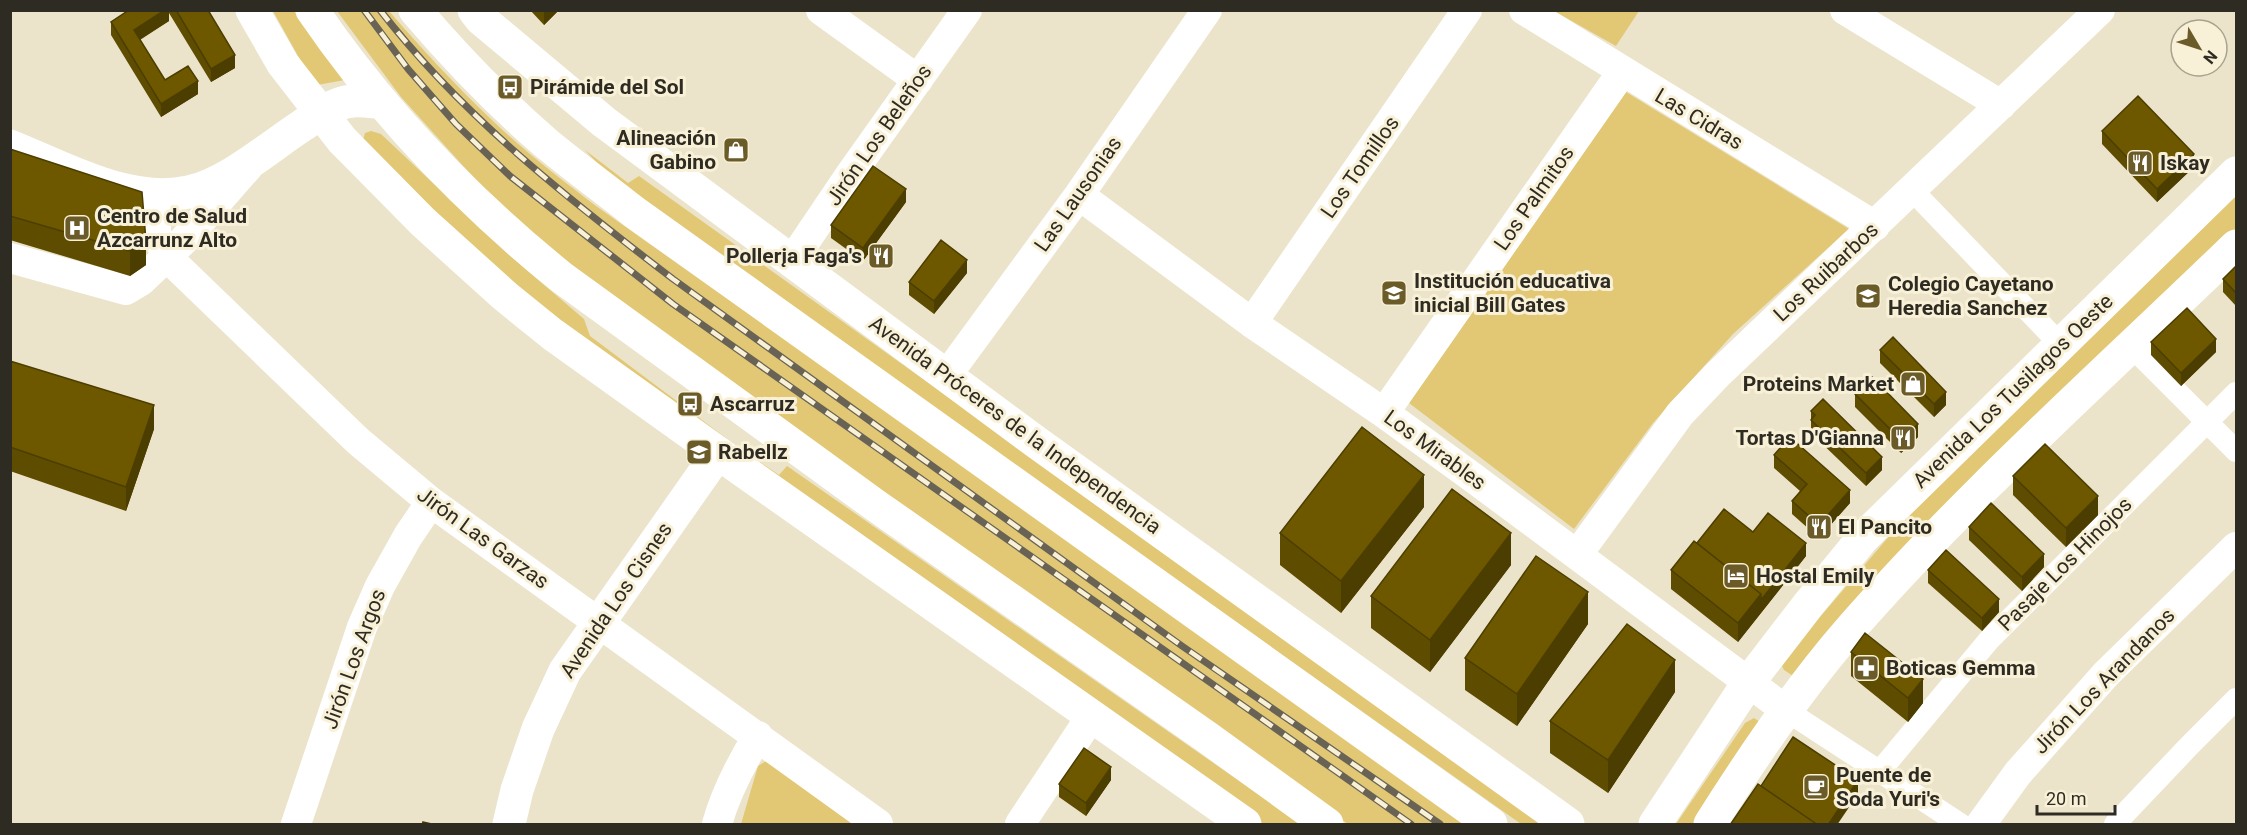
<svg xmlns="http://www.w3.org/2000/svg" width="2247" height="835" viewBox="0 0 2247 835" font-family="Roboto,sans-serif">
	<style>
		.green { fill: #e2c874 }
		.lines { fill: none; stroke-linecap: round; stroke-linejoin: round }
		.pedestrian { stroke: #fff; stroke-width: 22 }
		.minor { stroke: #fff; stroke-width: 30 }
		.tertiary { stroke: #fff; stroke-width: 33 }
		.secondary { stroke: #fff; stroke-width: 33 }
		.primary { stroke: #fff; stroke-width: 33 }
		.rail-casing { stroke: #686355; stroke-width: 7 }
		.rail { stroke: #f9f1d7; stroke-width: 4.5; stroke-dasharray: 14; stroke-linecap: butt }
		.wall { fill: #5e4c00 }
		.shaded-wall { fill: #4c3e00 }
		.building { fill: #6d5800; stroke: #4c3e00; stroke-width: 1.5 }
		.labels { text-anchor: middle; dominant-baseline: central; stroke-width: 6; stroke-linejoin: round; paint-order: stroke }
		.poi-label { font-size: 21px; font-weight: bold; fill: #2e2b22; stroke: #f9f1d7; text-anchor: start }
		.street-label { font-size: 21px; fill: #2e2b22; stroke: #f9f1d7 }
	</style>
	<rect width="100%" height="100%" fill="#ebe4ca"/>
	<path class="green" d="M273,11H294L346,76L345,80L317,85L313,83Z
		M337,11H389C422,49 456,86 493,121C525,152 561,179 596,206L1470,824H1348L667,339L570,266L483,188L401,97Z
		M1554,11H1639L1616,46Z
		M1626,92L1849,229L1733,334L1653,423L1574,529L1409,403Z
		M371,131L381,134L508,254L584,319L590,336L738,447L779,475L787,466L1301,824H1263L589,348L480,260L363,140L365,133Z
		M585,150L628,183L639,176L1545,824H1521L622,187L609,176Z
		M2236,196V233L1796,678L1784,670L1782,666L1820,617L1897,527Z
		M1754,718L1763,724L1703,824H1676L1745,723Z
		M766,761L854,824H741L758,766Z"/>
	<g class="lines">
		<path class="pedestrian" d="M1912,190L2060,344
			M2132,347L2236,451
			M1787,711L1960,824
			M1880,771L1989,640L2236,393
			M2115,824L2189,746L2236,699"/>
		<path class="minor" d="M821,10L918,80
			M1524,10L1875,226
			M1845,10L2001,105
			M155,194L156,233L167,257L358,441L431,502L878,824
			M1079,195L1252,323L1384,413L1468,474L1787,711
			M10,258L126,290L141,281L183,241L248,167
			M792,261L850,175L967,10
			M1252,323L1467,10
			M947,375L1079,195L1207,10
			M1384,413L1622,72
			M1577,555L1680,414L1717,375L2100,10
			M296,824L362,627L380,586L408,536L431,502
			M717,824C726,792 740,765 758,736
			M1020,824L1092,715
			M1981,824L2018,773L2106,674L2236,547"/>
		<path class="tertiary" d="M509,824L517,790L538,729L565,671L718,453"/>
		<path class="secondary" d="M252,10L283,64L342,140L423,222L505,296L552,334L742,470L1245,824
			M474,10L481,19L604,122L1036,442L1568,824"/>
		<path class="primary" d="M312,10C381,111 467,201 561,277L875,505L1208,738L1327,824
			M415,10C456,58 499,103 547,144C575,167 605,189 634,212L1491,824
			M10,146C65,168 128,205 189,192C229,183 269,147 303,125C317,115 334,103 352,101C362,100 373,102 383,103
			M1655,824L1748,683L1808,605L1863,538L2236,173
			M1710,824C1751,759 1796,692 1847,633C1967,495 2105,373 2236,246"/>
		<defs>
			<path id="rail" d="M364,10L408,69L456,124L510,176L673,304L1411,824
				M380,10C462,116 567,198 673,279L1182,646L1440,824"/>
		</defs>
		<use href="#rail" class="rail-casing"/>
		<use href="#rail" class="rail"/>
	</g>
	<path class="wall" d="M129,10H208L235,68L211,82L169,13V21L140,40L165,80L198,94L161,117L111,35V22Z
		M530,10H559L544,25Z
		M2102,131L2194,167L2157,202L2102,144Z
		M10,149L146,265L130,276L10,240Z
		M906,202L863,261L831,238V225Z
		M2236,266V306L2223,292V279Z
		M967,273L934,314L909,295V282Z
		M2151,342L2216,352L2181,386L2151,355Z
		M1880,350L1946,405L1934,417L1880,363Z
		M10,361L154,429L126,511L10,471Z
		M1855,394L1918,437L1901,453L1855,407Z
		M1811,411L1882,470L1866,486L1811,433Z
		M1774,455L1850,503L1819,538L1792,514V501L1800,491L1774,468Z
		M2013,476L2098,515L2066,547L2013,495Z
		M1424,507L1341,613L1280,565V533Z
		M1969,527L2044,567L2022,591L1969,540Z
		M1753,532L1806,556L1738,642L1671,589V570L1697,543Z
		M1511,565L1430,672L1371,628V596Z
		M1928,570L1999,612L1982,631L1928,583Z
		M1588,624L1517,726L1465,690V658Z
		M1851,652L1923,703L1908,722L1851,676Z
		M1675,692L1608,793L1550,753V721Z
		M1111,780L1086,816L1059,797V784Z"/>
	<path class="shaded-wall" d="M165,10H169V21L134,43V30Z
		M544,10H559L544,25Z
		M235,55V68L211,82V69Z
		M198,81V94L161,117V104Z
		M2194,154V167L2157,202V189Z
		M906,189V202L863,261V248Z
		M146,241V265L130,276V251Z
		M967,260V273L934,314V301Z
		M2216,339V352L2181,386V373Z
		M1946,392V405L1934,417V404Z
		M154,405V429L126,511V487Z
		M1918,424V437L1901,453V440Z
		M1882,457V470L1866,486V473Z
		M1424,475V507L1341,613V581Z
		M1850,490V503L1819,538V525Z
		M2098,496V515L2066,547V528Z
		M1511,533V565L1430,672V640Z
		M1806,543V556L1738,642V623L1761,594Z
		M2044,554V567L2022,591V577Z
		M1588,592V624L1517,726V694Z
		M1999,599V612L1982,631V618Z
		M1675,660V692L1608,793V760Z
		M1923,679V703L1908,722V698Z
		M1111,767V780L1086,816V803Z
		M1858,780V794L1837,825H1828Z"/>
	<path class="building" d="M129,10H165L134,30L165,80L188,66L198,81L161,104L111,22Z
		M176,10H208L235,55L211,69Z
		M2138,96L2194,154L2157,189L2102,131Z
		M10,149L142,192L146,241L130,251L10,216Z
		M873,166L906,189L863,248L831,225Z
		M941,240L967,260L934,301L909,282Z
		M2236,266V293L2223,279Z
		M2187,308L2216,339L2181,373L2151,342Z
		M1893,337L1946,392L1934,404L1880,350Z
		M10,361L154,405L126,487L10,447Z
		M1872,377L1918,424L1901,440L1855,394Z
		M1823,399L1882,457L1866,473L1811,420L1815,415L1811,411Z
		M1362,427L1424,475L1341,581L1280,533Z
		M1790,437L1850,490L1819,525L1792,501L1807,484L1774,455Z
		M2045,444L2098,496L2066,528L2013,476Z
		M1452,489L1511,533L1430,640L1371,596Z
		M1991,503L2044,554L2022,577L1969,527Z
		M1724,509L1753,532L1768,513L1806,543L1761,600V594L1697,543Z
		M1694,541L1761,594L1738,623L1671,570Z
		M1946,550L1999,599L1982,618L1928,570Z
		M1536,556L1588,592L1517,694L1465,658Z
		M1627,624L1675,660L1608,760L1550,721Z
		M1865,633L1923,679L1908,698L1851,652Z
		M1793,737L1858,780L1828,825H1818L1761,786Z
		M1084,748L1111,767L1086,803L1059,784Z
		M1758,784L1818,825H1730Z
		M423,822L436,825H422Z"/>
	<defs>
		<symbol id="bus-square" viewBox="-11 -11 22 22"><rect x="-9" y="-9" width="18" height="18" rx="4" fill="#6a5b28" stroke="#f9f1d7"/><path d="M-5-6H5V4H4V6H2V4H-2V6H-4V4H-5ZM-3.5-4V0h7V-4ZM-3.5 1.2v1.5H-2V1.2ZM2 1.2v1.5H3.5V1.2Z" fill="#fff"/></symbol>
		<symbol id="shop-square" viewBox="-11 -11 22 22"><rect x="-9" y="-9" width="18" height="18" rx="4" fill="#6a5b28" stroke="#f9f1d7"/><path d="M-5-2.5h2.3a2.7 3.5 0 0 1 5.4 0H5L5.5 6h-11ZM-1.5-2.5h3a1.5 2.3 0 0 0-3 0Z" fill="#fff"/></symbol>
		<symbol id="restaurant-square" viewBox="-11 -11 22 22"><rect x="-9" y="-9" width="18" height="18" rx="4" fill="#6a5b28" stroke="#f9f1d7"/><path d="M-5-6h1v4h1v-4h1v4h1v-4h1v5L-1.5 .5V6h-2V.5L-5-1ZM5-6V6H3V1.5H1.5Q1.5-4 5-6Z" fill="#fff"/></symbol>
		<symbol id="hospital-square" viewBox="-11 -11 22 22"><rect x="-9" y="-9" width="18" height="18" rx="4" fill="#6a5b28" stroke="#f9f1d7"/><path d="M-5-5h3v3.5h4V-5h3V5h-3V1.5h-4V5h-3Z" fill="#fff"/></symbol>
		<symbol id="school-square" viewBox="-11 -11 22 22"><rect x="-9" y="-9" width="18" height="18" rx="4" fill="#6a5b28" stroke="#f9f1d7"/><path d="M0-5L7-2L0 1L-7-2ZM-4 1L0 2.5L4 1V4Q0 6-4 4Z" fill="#fff"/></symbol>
		<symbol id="university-square" viewBox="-11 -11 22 22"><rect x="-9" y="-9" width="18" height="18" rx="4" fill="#6a5b28" stroke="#f9f1d7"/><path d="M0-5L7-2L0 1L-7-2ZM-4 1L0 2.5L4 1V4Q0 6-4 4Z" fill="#fff"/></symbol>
		<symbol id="hotel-square" viewBox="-11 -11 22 22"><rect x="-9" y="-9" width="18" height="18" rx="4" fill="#6a5b28" stroke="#f9f1d7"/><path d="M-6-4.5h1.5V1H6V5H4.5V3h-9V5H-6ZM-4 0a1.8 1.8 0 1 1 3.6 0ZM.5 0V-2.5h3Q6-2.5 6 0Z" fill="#fff"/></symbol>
		<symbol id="pharmacy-square" viewBox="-11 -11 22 22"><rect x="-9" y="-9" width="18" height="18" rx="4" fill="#6a5b28" stroke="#f9f1d7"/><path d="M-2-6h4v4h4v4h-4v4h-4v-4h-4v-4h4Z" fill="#fff"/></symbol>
		<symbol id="cafe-square" viewBox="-11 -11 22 22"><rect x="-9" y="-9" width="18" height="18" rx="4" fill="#6a5b28" stroke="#f9f1d7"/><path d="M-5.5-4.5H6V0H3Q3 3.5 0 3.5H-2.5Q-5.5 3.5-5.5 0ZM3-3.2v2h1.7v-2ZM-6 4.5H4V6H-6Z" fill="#fff"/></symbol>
	</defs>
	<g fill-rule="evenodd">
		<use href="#bus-square" x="495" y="72" width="30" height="30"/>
		<use href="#shop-square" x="721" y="135" width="30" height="30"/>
		<use href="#restaurant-square" x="2125" y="148" width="30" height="30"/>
		<use href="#hospital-square" x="62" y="213" width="30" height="30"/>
		<use href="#restaurant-square" x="866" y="241" width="30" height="30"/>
		<use href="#school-square" x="1379" y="278" width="30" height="30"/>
		<use href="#school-square" x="1853" y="281" width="30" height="30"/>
		<use href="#shop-square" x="1898" y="369" width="30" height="30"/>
		<use href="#bus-square" x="675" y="389" width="30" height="30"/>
		<use href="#restaurant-square" x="1888" y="423" width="30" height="30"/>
		<use href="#university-square" x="684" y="437" width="30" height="30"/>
		<use href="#restaurant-square" x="1804" y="512" width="30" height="30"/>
		<use href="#hotel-square" x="1721" y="561" width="30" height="30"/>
		<use href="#pharmacy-square" x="1851" y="653" width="30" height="30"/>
		<use href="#cafe-square" x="1801" y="772" width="30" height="30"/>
	</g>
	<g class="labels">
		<g class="poi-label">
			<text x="530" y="87">Pirámide del Sol</text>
			<text x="716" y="138" text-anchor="end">Alineación<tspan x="716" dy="24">Gabino</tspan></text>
			<text x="2160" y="163">Iskay</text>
			<text x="97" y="216">Centro de Salud<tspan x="97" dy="24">Azcarrunz Alto</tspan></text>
			<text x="862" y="256" text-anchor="end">Pollerįa Faga's</text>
			<text x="1414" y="281">Institución educativa<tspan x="1414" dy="24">inicial Bill Gates</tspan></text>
			<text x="1888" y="284">Colegio Cayetano<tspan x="1888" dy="24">Heredia Sanchez</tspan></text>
			<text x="1894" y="384" text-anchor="end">Proteins Market</text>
			<text x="710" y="404">Ascarruz</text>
			<text x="1884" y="438" text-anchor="end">Tortas D'Gianna</text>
			<text x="718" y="452">Rabellz</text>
			<text x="1838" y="527">El Pancito</text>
			<text x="1756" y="576">Hostal Emily</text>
			<text x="1886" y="668">Boticas Gemma</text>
			<text x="1836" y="775">Puente de<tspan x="1836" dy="24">Soda Yuri's</tspan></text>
		</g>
		<g class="street-label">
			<text transform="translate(1699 119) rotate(31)">Las Cidras</text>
			<text transform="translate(879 135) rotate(-55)">Jirón Los Beleños</text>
			<text transform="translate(1360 167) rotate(-55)">Los Tomillos</text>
			<text transform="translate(1078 194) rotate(-55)">Las Lausonias</text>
			<text transform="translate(1534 198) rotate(-55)">Los Palmitos</text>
			<text transform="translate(1826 272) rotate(-43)">Los Ruibarbos</text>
			<text transform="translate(2013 391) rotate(-44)">Avenida Los Tusilagos Oeste</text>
			<text transform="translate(1015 425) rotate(36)">Avenida Próceres de la Independencia</text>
			<text transform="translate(1435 450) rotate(36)">Los Mirables</text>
			<text transform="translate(483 538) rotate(36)">Jirón Las Garzas</text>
			<text transform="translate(2065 564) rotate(-45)">Pasaje Los Hinojos</text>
			<text transform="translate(616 600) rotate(-56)">Avenida Los Cisnes</text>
			<text transform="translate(354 659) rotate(-70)">Jirón Los Argos</text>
			<text transform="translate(2104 681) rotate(-46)">Jirón Los Arandanos</text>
		</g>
	</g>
	<rect width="2247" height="835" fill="none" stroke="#2e2b22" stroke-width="24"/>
	<g transform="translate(2199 48) rotate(129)"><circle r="28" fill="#f9f1d7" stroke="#a8a28f" stroke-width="1.5"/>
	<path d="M0-4.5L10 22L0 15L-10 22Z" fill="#6a5b28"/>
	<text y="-9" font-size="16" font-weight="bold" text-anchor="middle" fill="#2e2b22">N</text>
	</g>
	<path d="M2037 805v9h78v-9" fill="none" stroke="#2e2b22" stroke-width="3"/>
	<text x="2046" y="805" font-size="18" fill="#2e2b22" stroke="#f9f1d7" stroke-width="4.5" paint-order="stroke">20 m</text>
</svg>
